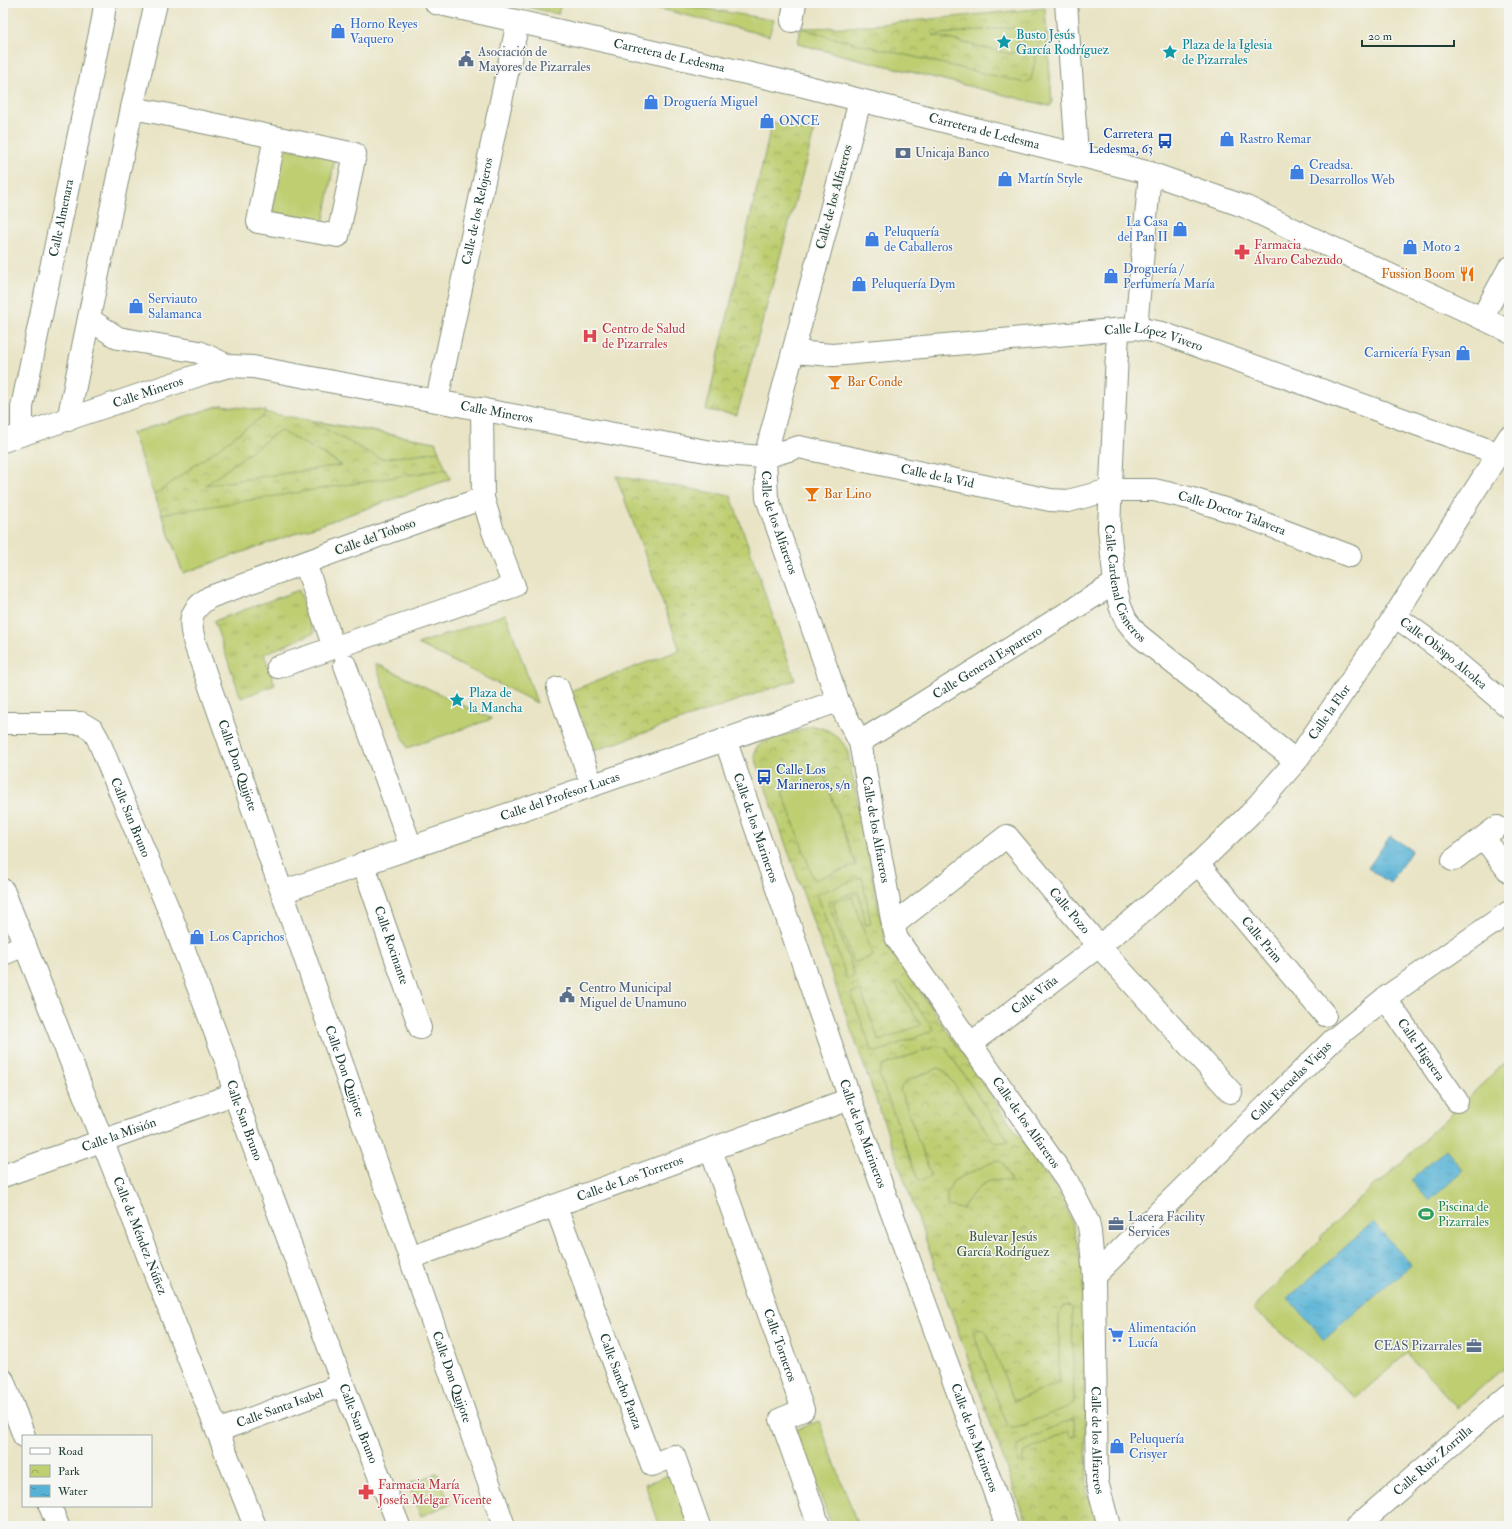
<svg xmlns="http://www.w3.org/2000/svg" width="1512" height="1529" viewBox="0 0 1512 1529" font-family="'IM FELL Double Pica',serif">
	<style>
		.grass { fill: url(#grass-tufts); stroke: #6e8652 }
		.park { fill: url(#park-crowns); stroke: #6e8652 }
		.garden { fill: #bece71; stroke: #6e8652 }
		.water { fill: url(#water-ripples); stroke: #3b7884 }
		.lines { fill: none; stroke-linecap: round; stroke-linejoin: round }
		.street-casing { stroke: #84907c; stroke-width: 24 }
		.highway-casing { stroke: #84907c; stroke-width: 24 }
		.street { stroke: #fff; stroke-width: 22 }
		.highway { stroke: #fff; stroke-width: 22 }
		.labels { text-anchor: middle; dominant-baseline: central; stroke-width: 3; stroke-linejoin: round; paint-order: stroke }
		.shop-label { font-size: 13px; fill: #366cbe; stroke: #f6f6f2; text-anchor: start }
		.culture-label { font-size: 13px; fill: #0d838f; stroke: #f6f6f2; text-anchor: start }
		.service-label { font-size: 13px; fill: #4e5e75; stroke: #f6f6f2; text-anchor: start }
		.street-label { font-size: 13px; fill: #1f3d34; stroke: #f6f6f2 }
		.transit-label { font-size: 13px; fill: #164399; stroke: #f6f6f2; text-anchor: end }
		.health-label { font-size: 13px; fill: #be3a42; stroke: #f6f6f2; text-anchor: start }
		.food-label { font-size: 13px; fill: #c56008; stroke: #f6f6f2; text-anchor: start }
		.leisure-label { font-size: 13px; fill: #27864d; stroke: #f6f6f2; text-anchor: start }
		.park-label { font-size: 13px; fill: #3f5a40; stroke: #f6f6f2 }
	</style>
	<defs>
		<pattern id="grass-tufts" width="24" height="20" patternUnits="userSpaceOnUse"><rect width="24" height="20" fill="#bece71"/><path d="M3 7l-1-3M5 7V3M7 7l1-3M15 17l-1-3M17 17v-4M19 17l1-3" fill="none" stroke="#9aa85e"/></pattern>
		<pattern id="park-crowns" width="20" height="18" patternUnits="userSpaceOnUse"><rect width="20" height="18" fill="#bece71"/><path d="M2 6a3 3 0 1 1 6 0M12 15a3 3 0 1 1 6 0" fill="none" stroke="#9aa85e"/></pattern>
		<pattern id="water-ripples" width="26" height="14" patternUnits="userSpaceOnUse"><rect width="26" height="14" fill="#57b2d5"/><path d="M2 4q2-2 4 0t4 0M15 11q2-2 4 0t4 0" fill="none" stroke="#4792ae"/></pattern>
	</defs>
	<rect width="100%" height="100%" fill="#f6f6f2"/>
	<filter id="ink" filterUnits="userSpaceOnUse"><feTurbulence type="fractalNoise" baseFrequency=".025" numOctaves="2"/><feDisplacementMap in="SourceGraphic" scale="8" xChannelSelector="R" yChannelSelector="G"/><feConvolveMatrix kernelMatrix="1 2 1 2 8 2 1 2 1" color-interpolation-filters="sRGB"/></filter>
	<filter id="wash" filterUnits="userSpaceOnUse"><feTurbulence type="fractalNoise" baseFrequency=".012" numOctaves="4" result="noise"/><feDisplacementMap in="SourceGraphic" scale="16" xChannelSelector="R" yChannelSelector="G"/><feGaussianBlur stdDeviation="0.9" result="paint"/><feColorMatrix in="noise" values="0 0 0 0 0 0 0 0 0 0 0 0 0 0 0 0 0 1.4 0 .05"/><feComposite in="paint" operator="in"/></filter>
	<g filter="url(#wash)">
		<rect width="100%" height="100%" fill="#e9e4c5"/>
		<path class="grass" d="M511,3H561L558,14Z
			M299,590L314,633L264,654L275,685L241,698L214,621Z"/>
		<path class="park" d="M1045,8L1052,103L1050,106L798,44L801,28L849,27Z
			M772,122L814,132L737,415L706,410Z
			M222,405L435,442L450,479L183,573L132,433Z
			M616,476L731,496L795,680L593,751L570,691L680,650Z
			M813,726C830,729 842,737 848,753L885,940L1050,1181L1064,1203L1073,1224L1083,1270L1087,1492L1098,1526H1027L754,755L756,748L763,742Z"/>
		<path class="garden" d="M637,3H671L774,20L769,36Z
			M1013,27L1020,34L1016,51L1010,54L932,35Z
			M801,28L829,37L1025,83L1031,80L1040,39L1047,34L1052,103L1050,106L798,44Z
			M284,148L335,157L324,221L272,212Z
			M222,405L266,411L263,416L154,495L132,433Z
			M310,421L435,442L439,451L381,459Z
			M280,430L342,465L206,485Z
			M446,469L450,479L183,573L162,514Z
			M506,614L537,703L418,644Z
			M375,663L492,719L407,748Z
			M824,776L856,865L814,880L782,791Z
			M862,877L871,924L866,925L858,891L828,902L855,976L847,979L817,894Z
			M852,897L873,956L853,963L833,903Z
			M900,982L932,1027V1031L877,1052L872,1051L851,993L861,991L879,1041L921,1025L895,983Z
			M936,1046L944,1047L949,1053L1009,1141L997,1143L993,1141L945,1071L938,1068L905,1082L900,1089L930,1173L931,1176L921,1181L918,1179L879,1074L882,1066Z
			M1509,1058V1287L1505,1291L1509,1296V1363L1458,1408L1407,1353L1356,1398L1253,1308L1321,1239L1320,1237L1376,1183L1379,1184Z
			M997,1160L1003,1163L1011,1182C985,1175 976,1188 962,1209L947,1206V1193L953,1181Z
			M1069,1305L1072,1308L1074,1402L1067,1407L1016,1428H1011L1006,1423L973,1332C978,1330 982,1327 987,1333L1014,1401L1059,1383V1313L1064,1306Z
			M1074,1418L1075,1436H1072L1069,1431L1025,1452L1022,1459L1024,1463L1021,1465L1017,1457V1445Z
			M819,1421L857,1523L849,1526H832L795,1430Z
			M437,1473L450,1504L421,1516L408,1484Z
			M672,1474L690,1526H660L645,1484Z"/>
		<path class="water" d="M1390,836L1412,850L1390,883L1368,868Z
			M1446,1149L1463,1171L1429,1201L1411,1180Z
			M1373,1222L1411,1265L1324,1340L1288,1298Z"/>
	</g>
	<g filter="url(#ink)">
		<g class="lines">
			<defs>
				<g id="street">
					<path d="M1066,3L1077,153"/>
					<path d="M792,21L795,3"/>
					<path id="s1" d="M860,101L765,457L767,498L838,701L860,742L893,925L897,939L1067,1181L1088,1222L1090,1232L1094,1276L1097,1482L1109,1526"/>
					<path d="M132,108L159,113L355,154L338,236L258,222L275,137"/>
					<path d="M1482,318L1509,268"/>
					<path d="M89,319L118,338L199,352L229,366"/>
					<path d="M1136,328L1150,173"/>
					<path id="s2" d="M1118,331L1109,528L1115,583L1120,606L1126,620L1137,634L1296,761"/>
					<path id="s3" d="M793,352L833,355L1136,328L1162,333L1497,453"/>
					<path id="s4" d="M437,400L518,22"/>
					<path d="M68,420L132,108L156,3"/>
					<path id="s5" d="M22,434V407L103,19L105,3"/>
					<path id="s6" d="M3,441L205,373L229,366L253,367L722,454L765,457L799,447L1050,500L1068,501L1110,490H1154L1189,498L1237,513L1350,556"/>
					<path id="s7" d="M483,498L210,597C188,611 189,621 195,644L504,1526"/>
					<path d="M305,563L334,648"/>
					<path id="s8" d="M1395,616L1443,651L1509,707"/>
					<path d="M345,665L411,847"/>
					<path d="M278,667L514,586L493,531L483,498L482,409"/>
					<path d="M558,688L592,785"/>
					<path id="s9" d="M3,723H81L93,730L98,739L172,918L228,1066L234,1094L343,1385L399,1526"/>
					<path id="s10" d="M725,739L850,1099L1007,1526"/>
					<path id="s11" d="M860,742L1115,583"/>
					<path d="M1484,838L1509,872"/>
					<path d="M1453,860L1497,827"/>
					<path id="s12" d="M363,863L420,1028"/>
					<path id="s13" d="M1198,864L1325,1015"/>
					<path id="s14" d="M3,890L255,1526"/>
					<path id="s15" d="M282,892L838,701"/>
					<path id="s16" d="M893,925L1007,836L1099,946L1231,1092"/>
					<path d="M3,954L25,945"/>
					<path id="s17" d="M1385,998L1457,1101"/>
					<path id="s18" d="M970,1044L1129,923L1198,864L1250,814L1296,761L1385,631L1509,437"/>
					<path id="s19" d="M711,1150L803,1410L781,1419L819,1526"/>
					<path id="s20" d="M3,1176L234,1094"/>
					<path id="s21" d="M556,1207L652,1465L674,1456L699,1526"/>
					<path id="s22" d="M410,1258L850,1099"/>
					<path id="s23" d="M1094,1276L1333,1040L1385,998L1509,912"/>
					<path d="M3,1380L24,1436"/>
					<path id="s24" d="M217,1431L343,1385"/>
					<path d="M50,1506L58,1526"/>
					<path id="s25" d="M1357,1526L1509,1395"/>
				</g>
				<g id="highway">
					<path id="s26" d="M436,3L804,86L1150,173L1246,207L1509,331"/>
				</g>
			</defs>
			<use href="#street" class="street-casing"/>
			<use href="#highway" class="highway-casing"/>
			<use href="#street" class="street"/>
			<use href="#highway" class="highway"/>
		</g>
	</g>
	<defs>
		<symbol id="shop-bare" viewBox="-9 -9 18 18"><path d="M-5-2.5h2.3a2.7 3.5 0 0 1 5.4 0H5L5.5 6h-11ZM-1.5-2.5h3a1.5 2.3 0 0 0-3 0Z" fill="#3f7fe0" stroke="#f6f6f2" stroke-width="2.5" paint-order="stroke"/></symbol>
		<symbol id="sight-bare" viewBox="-9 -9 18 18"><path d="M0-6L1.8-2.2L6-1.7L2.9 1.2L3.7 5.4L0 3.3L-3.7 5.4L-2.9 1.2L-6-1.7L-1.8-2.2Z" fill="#0f9aa8" stroke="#f6f6f2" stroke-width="2.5" paint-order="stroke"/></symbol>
		<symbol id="civic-bare" viewBox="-9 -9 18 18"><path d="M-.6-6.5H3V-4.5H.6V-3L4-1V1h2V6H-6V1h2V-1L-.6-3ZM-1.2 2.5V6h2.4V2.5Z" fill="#5c6f8a" stroke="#f6f6f2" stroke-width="2.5" paint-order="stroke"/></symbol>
		<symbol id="bus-bare" viewBox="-9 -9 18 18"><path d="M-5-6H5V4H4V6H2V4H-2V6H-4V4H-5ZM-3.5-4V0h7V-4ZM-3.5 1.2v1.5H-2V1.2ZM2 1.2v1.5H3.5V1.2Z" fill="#1a4fb4" stroke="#f6f6f2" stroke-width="2.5" paint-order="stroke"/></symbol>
		<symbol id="bank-bare" viewBox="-9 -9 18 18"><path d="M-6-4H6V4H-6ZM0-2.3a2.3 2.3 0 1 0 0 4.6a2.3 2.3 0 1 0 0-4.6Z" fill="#5c6f8a" stroke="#f6f6f2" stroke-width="2.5" paint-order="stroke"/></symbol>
		<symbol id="pharmacy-bare" viewBox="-9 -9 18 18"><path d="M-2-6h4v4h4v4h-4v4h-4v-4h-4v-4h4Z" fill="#e0444e" stroke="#f6f6f2" stroke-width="2.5" paint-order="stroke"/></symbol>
		<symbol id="restaurant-bare" viewBox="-9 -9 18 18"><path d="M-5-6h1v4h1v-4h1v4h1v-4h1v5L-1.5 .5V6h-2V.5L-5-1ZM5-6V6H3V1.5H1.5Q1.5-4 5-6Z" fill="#e8710a" stroke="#f6f6f2" stroke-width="2.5" paint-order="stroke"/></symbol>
		<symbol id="hospital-bare" viewBox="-9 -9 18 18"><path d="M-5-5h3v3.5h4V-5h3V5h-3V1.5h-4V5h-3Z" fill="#e0444e" stroke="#f6f6f2" stroke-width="2.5" paint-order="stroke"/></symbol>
		<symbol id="bar-bare" viewBox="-9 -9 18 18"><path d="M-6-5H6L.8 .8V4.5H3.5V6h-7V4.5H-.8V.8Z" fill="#e8710a" stroke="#f6f6f2" stroke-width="2.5" paint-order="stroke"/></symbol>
		<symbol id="stadium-bare" viewBox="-9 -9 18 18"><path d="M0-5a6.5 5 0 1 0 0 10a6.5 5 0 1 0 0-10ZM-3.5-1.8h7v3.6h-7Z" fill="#2e9e5b" stroke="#f6f6f2" stroke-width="2.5" paint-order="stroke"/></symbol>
		<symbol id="office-bare" viewBox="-9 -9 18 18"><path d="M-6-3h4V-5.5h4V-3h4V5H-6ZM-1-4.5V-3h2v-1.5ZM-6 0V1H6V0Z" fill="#5c6f8a" stroke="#f6f6f2" stroke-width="2.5" paint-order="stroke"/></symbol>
		<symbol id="supermarket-bare" viewBox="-9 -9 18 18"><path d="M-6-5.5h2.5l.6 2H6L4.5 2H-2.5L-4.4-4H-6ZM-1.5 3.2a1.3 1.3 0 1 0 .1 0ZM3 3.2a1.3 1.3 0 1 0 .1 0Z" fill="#3f7fe0" stroke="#f6f6f2" stroke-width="2.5" paint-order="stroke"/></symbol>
	</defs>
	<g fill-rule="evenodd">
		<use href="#shop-bare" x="327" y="20" width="22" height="22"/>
		<use href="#sight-bare" x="993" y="31" width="22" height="22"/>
		<use href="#sight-bare" x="1159" y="41" width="22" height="22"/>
		<use href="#civic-bare" x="455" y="48" width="22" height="22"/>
		<use href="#shop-bare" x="640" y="91" width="22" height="22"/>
		<use href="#shop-bare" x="756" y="110" width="22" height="22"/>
		<use href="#shop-bare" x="1216" y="128" width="22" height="22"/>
		<use href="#bus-bare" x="1154" y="130" width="22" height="22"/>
		<use href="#bank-bare" x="892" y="142" width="22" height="22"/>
		<use href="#shop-bare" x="1286" y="161" width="22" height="22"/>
		<use href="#shop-bare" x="994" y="168" width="22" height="22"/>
		<use href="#shop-bare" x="1169" y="218" width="22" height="22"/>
		<use href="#shop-bare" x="861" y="228" width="22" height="22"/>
		<use href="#shop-bare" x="1399" y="236" width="22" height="22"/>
		<use href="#pharmacy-bare" x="1231" y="241" width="22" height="22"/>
		<use href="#restaurant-bare" x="1456" y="263" width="22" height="22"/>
		<use href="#shop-bare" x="1100" y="265" width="22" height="22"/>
		<use href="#shop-bare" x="848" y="273" width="22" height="22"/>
		<use href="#shop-bare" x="125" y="295" width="22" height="22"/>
		<use href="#hospital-bare" x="579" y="325" width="22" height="22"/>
		<use href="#shop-bare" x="1452" y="342" width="22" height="22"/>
		<use href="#bar-bare" x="824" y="371" width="22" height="22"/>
		<use href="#bar-bare" x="801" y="483" width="22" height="22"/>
		<use href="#sight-bare" x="446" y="689" width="22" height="22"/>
		<use href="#bus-bare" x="753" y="766" width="22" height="22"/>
		<use href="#shop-bare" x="186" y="926" width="22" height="22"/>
		<use href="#civic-bare" x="556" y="984" width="22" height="22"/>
		<use href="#stadium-bare" x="1415" y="1203" width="22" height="22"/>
		<use href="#office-bare" x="1105" y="1213" width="22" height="22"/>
		<use href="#supermarket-bare" x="1105" y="1324" width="22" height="22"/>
		<use href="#office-bare" x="1463" y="1335" width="22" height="22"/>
		<use href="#shop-bare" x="1106" y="1435" width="22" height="22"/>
		<use href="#pharmacy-bare" x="355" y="1481" width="22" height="22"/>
	</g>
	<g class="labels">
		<g class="shop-label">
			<text x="350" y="24">Horno Reyes<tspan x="350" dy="15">Vaquero</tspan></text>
			<text x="663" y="102">Droguería Miguel</text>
			<text x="779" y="121">ONCE</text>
			<text x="1239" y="139">Rastro Remar</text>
			<text x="1309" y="165">Creadsa.<tspan x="1309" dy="15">Desarrollos Web</tspan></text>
			<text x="1017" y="179">Martín Style</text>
			<text x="1168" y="222" text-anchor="end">La Casa<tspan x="1168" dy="15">del Pan II</tspan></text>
			<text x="884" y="232">Peluquería<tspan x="884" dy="15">de Caballeros</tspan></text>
			<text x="1422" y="247">Moto 2</text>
			<text x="1123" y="269">Droguería /<tspan x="1123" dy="15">Perfumería María</tspan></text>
			<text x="871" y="284">Peluquería Dym</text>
			<text x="148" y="299">Serviauto<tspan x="148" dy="15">Salamanca</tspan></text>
			<text x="1451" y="353" text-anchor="end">Carnicería Fysan</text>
			<text x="209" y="937">Los Caprichos</text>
			<text x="1128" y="1328">Alimentación<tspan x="1128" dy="15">Lucía</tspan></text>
			<text x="1129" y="1439">Peluquería<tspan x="1129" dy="15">Crisyer</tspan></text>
		</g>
		<g class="culture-label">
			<text x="1016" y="35">Busto Jesús<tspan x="1016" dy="15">García Rodríguez</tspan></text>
			<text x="1182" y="45">Plaza de la Iglesia<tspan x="1182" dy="15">de Pizarrales</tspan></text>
			<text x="469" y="693">Plaza de<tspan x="469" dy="15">la Mancha</tspan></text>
		</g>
		<g class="service-label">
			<text x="478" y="52">Asociación de<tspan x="478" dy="15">Mayores de Pizarrales</tspan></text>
			<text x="915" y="153">Unicaja Banco</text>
			<text x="579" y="988">Centro Municipal<tspan x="579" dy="15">Miguel de Unamuno</tspan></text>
			<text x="1128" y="1217">Lacera Facility<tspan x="1128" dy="15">Services</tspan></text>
			<text x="1462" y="1346" text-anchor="end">CEAS Pizarrales</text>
		</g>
		<g class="street-label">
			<text stroke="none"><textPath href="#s26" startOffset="239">Carretera de Ledesma</textPath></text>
			<text stroke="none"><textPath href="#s26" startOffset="563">Carretera de Ledesma</textPath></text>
			<text transform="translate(834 197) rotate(-75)">Calle de los Alfareros</text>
			<text stroke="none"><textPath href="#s4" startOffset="193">Calle de los Relojeros</textPath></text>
			<text stroke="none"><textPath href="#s5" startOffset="220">Calle Almenara</textPath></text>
			<text stroke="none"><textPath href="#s3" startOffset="363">Calle López Vivero</textPath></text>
			<text stroke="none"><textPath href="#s6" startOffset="153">Calle Mineros</textPath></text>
			<text stroke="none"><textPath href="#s6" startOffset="510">Calle Mineros</textPath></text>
			<text stroke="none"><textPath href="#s6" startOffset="959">Calle de la Vid</textPath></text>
			<text stroke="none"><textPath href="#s6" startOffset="1261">Calle Doctor Talavera</textPath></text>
			<text stroke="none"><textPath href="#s1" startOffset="436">Calle de los Alfareros</textPath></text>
			<text transform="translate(375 537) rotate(-20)">Calle del Toboso</text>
			<text stroke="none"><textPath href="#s2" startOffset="256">Calle Cardenal Cisneros</textPath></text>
			<text stroke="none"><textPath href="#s8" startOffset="61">Calle Obispo Alcolea</textPath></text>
			<text stroke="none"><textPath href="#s11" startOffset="150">Calle General Espartero</textPath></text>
			<text stroke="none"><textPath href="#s18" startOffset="492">Calle la Flor</textPath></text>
			<text stroke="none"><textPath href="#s7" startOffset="474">Calle Don Quijote</textPath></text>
			<text stroke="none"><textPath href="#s15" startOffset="294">Calle del Profesor Lucas</textPath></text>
			<text stroke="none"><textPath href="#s9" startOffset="187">Calle San Bruno</textPath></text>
			<text stroke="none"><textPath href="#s10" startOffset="94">Calle de los Marineros</textPath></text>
			<text stroke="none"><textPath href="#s1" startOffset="760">Calle de los Alfareros</textPath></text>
			<text stroke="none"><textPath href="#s16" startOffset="242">Calle Pozo</textPath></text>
			<text stroke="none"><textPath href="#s13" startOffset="99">Calle Prim</textPath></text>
			<text stroke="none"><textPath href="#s12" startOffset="87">Calle Rocinante</textPath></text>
			<text stroke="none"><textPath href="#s18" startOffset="81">Calle Viña</textPath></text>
			<text stroke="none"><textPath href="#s17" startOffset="63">Calle Higuera</textPath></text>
			<text stroke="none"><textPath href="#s7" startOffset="798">Calle Don Quijote</textPath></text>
			<text stroke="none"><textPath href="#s23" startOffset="277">Calle Escuelas Viejas</textPath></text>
			<text stroke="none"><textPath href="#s9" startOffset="511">Calle San Bruno</textPath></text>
			<text stroke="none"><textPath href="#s1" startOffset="1096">Calle de los Alfareros</textPath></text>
			<text stroke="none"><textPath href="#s20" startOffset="123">Calle la Misión</textPath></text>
			<text stroke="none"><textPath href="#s10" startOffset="418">Calle de los Marineros</textPath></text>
			<text stroke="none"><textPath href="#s22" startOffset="234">Calle de Los Torreros</textPath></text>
			<text stroke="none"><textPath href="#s14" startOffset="372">Calle de Méndez Núñez</textPath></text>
			<text stroke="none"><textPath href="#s19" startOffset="207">Calle Torneros</textPath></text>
			<text stroke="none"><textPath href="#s7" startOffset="1122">Calle Don Quijote</textPath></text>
			<text stroke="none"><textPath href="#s21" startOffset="186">Calle Sancho Panza</textPath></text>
			<text stroke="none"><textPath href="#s24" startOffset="67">Calle Santa Isabel</textPath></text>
			<text stroke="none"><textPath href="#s9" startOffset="835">Calle San Bruno</textPath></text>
			<text stroke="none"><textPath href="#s10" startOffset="742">Calle de los Marineros</textPath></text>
			<text stroke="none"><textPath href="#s1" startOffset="1432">Calle de los Alfareros</textPath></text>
			<text stroke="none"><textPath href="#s25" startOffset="100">Calle Ruiz Zorrilla</textPath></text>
		</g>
		<g class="transit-label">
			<text x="1153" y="134">Carretera<tspan x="1153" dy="15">Ledesma, 63</tspan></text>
			<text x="776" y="770" text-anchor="start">Calle Los<tspan x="776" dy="15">Marineros, s/n</tspan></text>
		</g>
		<g class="health-label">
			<text x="1254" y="245">Farmacia<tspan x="1254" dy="15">Álvaro Cabezudo</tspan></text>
			<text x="602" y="329">Centro de Salud<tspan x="602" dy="15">de Pizarrales</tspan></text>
			<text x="378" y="1485">Farmacia María<tspan x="378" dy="15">Josefa Melgar Vicente</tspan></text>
		</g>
		<g class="food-label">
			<text x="1455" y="274" text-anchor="end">Fussion Boom</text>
			<text x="847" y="382">Bar Conde</text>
			<text x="824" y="494">Bar Lino</text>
		</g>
		<g class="leisure-label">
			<text x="1438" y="1207">Piscina de<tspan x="1438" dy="15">Pizarrales</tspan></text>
		</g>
		<g class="park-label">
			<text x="1003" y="1237">Bulevar Jesús<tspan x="1003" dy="15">García Rodríguez</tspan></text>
		</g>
	</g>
	<rect width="1512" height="1529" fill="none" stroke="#f6f6f2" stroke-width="16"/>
	<rect x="22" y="1435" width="130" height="72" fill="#f6f6f2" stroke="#a0aca6"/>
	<rect x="30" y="1448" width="20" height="6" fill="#ffffff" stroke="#a0aca6"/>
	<text x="58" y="1455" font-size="12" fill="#1f3d34">Road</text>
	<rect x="30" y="1465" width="20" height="12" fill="url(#park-crowns)" stroke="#a0aca6"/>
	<text x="58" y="1475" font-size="12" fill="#1f3d34">Park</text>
	<rect x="30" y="1485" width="20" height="12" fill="url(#water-ripples)" stroke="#a0aca6"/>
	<text x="58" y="1495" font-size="12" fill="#1f3d34">Water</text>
	<path d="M1362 40v6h92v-6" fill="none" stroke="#1f3d34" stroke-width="2"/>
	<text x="1368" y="40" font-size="12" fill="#1f3d34" stroke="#f6f6f2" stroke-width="3" paint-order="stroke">20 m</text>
</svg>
